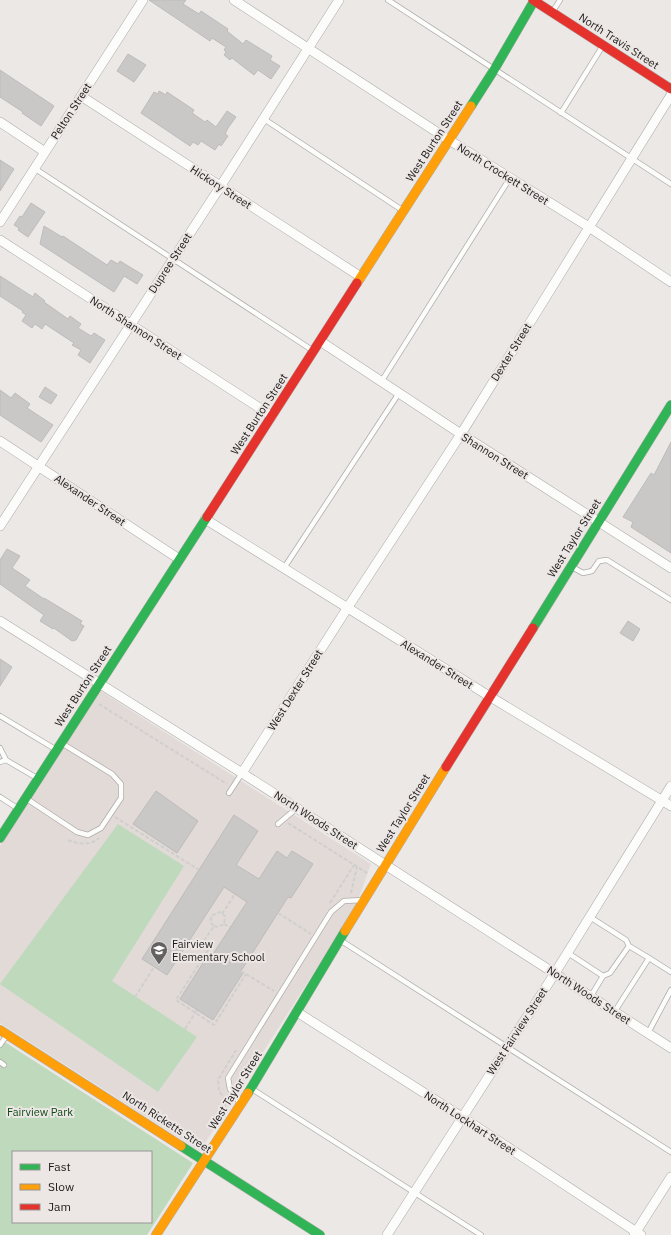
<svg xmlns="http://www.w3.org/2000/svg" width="671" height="1235" viewBox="0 0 671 1235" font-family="'IBM Plex Sans',sans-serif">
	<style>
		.built { fill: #e2dad6 }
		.green { fill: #bfd9bd; fill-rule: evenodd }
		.building { fill: #c9c8c7; stroke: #bdbbbb }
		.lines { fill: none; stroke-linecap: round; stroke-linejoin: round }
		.lane-casing { stroke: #aeacab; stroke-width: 6 }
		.street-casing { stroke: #aeacab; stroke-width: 10 }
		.fast-casing { stroke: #aeacab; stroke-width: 10 }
		.slow-casing { stroke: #aeacab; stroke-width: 10 }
		.jam-casing { stroke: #aeacab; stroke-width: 10 }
		.path { stroke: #d0cfcf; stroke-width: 2; stroke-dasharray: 4 2; stroke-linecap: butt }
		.lane { stroke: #fcfcfb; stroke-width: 4.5 }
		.street { stroke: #fcfcfb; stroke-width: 9 }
		.fast { stroke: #30b455; stroke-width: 9 }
		.slow { stroke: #ff9f0a; stroke-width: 9 }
		.jam { stroke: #e5322d; stroke-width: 9 }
		.labels { text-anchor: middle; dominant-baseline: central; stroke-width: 4; stroke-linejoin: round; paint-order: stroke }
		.street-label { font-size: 11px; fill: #1b1918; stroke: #ece7e5 }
		.poi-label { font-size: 11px; fill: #1b1918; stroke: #ece7e5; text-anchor: start }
		.park-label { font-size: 11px; fill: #0b4915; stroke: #ece7e5 }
	</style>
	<rect width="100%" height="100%" fill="#ebe8e6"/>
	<path class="built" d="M99,690L371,864L355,908L200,1151L0,1023V846Z"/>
	<path class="green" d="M118,824L184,866L112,981L197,1037L158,1092L0,984Z
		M0,1039L193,1163L147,1235H0ZM13,1152H151V1222H13Z"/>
	<path class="building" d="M149,0H186L183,4L199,14L201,11L228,29L227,31L243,44L246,40L272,56L270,60L280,66L271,79L258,70L254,75L232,58L230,60L224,55L226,52L224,50L226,47L212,38L210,41Z
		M128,54L146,65L134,82L117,71Z
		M0,70L54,106L41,126L22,113L23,112L0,97Z
		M159,91L166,95L167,92L194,110L192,113L205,122L207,120L216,127L227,111L236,117L228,128L225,134L228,136L221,146L219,144L215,150L201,141L198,145L193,142L190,146L141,113L154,92L158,94Z
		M0,160L14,169L0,191Z
		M31,203L45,212L28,237L18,230L19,228L14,225L20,216L22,217Z
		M44,226L62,237L63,236L107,265L111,260L118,264L120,261L143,275L137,284L124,276L114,292L40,244Z
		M0,276L33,297L35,293L45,301L44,302L68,319L70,316L81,324L78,328L91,336L94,333L105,340L90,363L78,355L81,350L72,345L74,343L45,324L42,329L35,324L32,328L22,321L26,315L22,312L23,311L0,296Z
		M45,387L57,395L51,404L39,397Z
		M0,390L11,398L15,393L30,404L27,408L53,425L41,442L0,415Z
		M671,442V553L631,527L633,522L623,517L651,473L654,475Z
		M7,549L20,556L12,568L30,580L25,586L44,599V598L82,621L80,624L84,626L76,640L72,641L54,628L53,629L40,621L44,615L0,584V560Z
		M628,621L640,629L633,641L620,633Z
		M0,659L12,667L0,686Z
		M156,791L198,821L177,853L133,824Z
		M234,815L258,831L236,865L259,879L277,851L287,858L292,851L313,864L291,898L288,897L241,971L243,973L213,1020L180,999L210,952L213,954L247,902L224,887L167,975L142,959Z"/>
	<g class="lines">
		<defs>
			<path id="lane" d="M388,0L671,184
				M553,11L560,0
				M561,113L602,47
				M264,119L402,210
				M34,168L312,350
				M381,382L510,178
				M572,567L583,573L592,571L599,561L607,560L671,600
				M284,568L399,393
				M0,716L55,749
				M0,748L6,760
				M0,762L6,760L37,778
				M229,793L242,773
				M0,797L17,808
				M27,799L77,832L88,835L101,828L121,798V784L112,774L63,744
				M278,824L297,808
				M590,917L626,940L629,946L649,958L615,1011
				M340,940L671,1152
				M568,953L603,976L591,996
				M649,958L671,972
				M603,976L610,973L629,946
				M648,1033L671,990
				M0,1045L7,1035
				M0,1062L4,1065
				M252,1089L481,1235
				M239,1102L230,1089L228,1078L331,912L344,901L363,900"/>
			<path id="street" d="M234,0L449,140L589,227L671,282
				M81,96L361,277
				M0,122L45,152
				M0,222L143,0
				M0,240L272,416
				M320,341L461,434L671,568
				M0,441L179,559
				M205,519L489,696L671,806
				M0,526L220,187L339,0
				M0,621L242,773L671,1048
				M242,773L348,607L461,434L671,95
				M297,1012L462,1117L641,1235
				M387,1235L555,973L671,786
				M634,1235L671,1177"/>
			<path id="fast" d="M471,106L494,70L534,1
				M533,628L671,405
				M0,838L207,517
				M248,1093L345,931
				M181,1146L320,1235"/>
			<path id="slow" d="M357,283L471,106
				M345,931L446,767
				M0,1030L181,1146
				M156,1235L248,1093"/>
			<path id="jam" d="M533,0L671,89
				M207,517L357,283
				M446,767L533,628"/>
		</defs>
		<use href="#lane" class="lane-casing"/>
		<use href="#street" class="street-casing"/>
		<use href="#fast" class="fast-casing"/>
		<use href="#slow" class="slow-casing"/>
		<use href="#jam" class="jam-casing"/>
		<path class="path" d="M99,704L227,784
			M115,817L199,870
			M288,823L367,873
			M68,840C78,844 90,846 99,838
			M351,893L357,867
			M330,903L354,865
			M278,913L311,934
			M222,914L235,894
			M224,924L230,927
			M214,926L218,927L224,924L225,916L220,912L211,916V923L214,926L201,945L208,950L176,1000L214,1025L246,974
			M241,971L274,991
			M135,997L154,967
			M185,1029L197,1010
			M225,1106L226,1100L219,1091L218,1080L236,1050"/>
		<use href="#lane" class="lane"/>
		<use href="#street" class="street"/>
		<use href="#fast" class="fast"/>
		<use href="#slow" class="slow"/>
		<use href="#jam" class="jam"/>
	</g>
	<defs>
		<symbol id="school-pin" viewBox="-11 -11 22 30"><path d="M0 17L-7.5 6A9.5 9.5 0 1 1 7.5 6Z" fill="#646160" stroke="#ece7e5"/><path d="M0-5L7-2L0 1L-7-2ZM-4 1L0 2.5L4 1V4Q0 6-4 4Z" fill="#fff"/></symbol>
	</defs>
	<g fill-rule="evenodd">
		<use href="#school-pin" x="149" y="940" width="20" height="27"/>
	</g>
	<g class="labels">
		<g class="street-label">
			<text transform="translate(619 41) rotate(33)">North Travis Street</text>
			<text transform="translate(71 111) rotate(-57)">Pelton Street</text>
			<text transform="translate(434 141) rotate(-57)">West Burton Street</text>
			<text transform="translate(503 174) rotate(32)">North Crockett Street</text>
			<text transform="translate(221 187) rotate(33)">Hickory Street</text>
			<text transform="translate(170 263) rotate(-57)">Dupree Street</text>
			<text transform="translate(136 328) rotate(33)">North Shannon Street</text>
			<text transform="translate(511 352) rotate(-58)">Dexter Street</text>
			<text transform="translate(259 414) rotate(-57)">West Burton Street</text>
			<text transform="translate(495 456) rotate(32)">Shannon Street</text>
			<text transform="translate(90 500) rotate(34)">Alexander Street</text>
			<text transform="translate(574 538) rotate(-58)">West Taylor Street</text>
			<text transform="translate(437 664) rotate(32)">Alexander Street</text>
			<text transform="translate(83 686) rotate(-57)">West Burton Street</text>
			<text transform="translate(295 690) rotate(-58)">West Dexter Street</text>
			<text transform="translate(403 813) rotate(-58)">West Taylor Street</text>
			<text transform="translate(316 820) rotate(33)">North Woods Street</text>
			<text transform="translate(589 995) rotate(33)">North Woods Street</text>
			<text transform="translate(517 1031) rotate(-57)">West Fairview Street</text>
			<text transform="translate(235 1090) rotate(-58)">West Taylor Street</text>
			<text transform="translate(167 1122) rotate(33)">North Ricketts Street</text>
			<text transform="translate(470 1123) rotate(33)">North Lockhart Street</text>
		</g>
		<g class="poi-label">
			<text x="172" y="944">Fairview<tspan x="172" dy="13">Elementary School</tspan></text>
		</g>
		<g class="park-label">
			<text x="40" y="1112">Fairview Park</text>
		</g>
	</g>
	<rect x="12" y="1151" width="140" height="72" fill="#ece7e5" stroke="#989593"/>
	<rect x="20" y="1164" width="20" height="6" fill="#30b455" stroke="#989593"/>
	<text x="48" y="1171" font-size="12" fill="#1b1918">Fast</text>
	<rect x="20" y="1184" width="20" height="6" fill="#ff9f0a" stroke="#989593"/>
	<text x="48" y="1191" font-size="12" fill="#1b1918">Slow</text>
	<rect x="20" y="1204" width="20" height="6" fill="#e5322d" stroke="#989593"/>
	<text x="48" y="1211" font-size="12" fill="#1b1918">Jam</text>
</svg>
